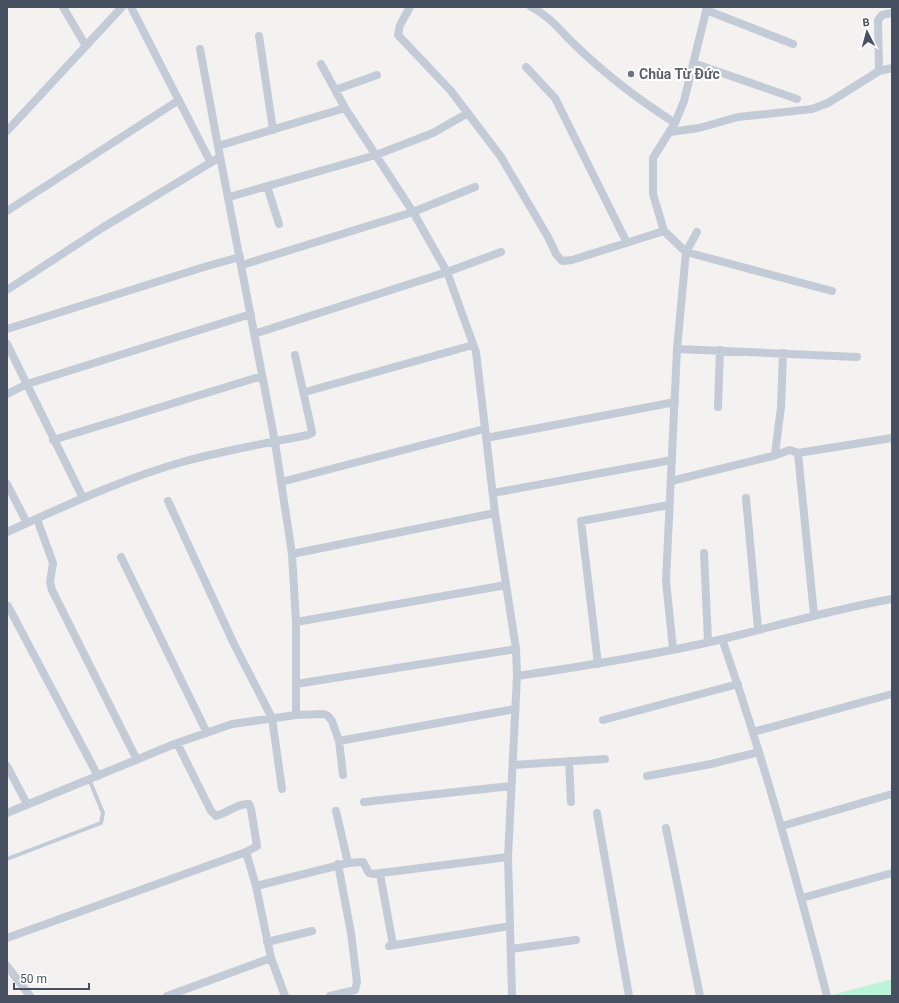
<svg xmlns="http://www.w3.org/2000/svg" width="899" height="1003" viewBox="0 0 899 1003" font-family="Roboto,sans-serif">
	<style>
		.green { fill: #bcf4da }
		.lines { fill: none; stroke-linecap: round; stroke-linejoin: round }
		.service { stroke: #c3cbd7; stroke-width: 4 }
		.minor { stroke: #c3cbd7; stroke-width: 8 }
		.worship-dot { fill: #6b7280; stroke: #fff; stroke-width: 1.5 }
		.labels { text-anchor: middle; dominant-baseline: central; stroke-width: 4; stroke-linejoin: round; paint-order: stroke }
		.worship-label { font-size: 14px; font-weight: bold; fill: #5b616d; stroke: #fff; text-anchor: start }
	</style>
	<rect width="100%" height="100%" fill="#f4f1f1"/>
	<path class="green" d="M892,979V996H832V995Z"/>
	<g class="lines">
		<path class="service" d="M7,859L101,823L103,813L89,779"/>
		<path class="minor" d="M63,7L86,46
			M131,7L210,161
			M410,7L400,25L398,35L451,91L501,157L548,237L556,254L562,261L572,260L664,231L686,252L832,291
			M531,7C550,16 560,31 575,45C606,75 639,100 675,123
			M706,10L793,44
			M259,36L273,130
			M200,49L218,146
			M693,63L797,99
			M321,64L345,108L413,212L447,272L476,352L495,513L516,649L517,676L508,857L512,996
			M526,67L555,98L627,243
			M879,71L878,20L882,15L892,13
			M335,90L377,75
			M7,131L122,7
			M670,132L699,128L738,117L812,109L828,103L879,71L892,68
			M267,186L279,224
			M229,197L376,155L433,133L468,113
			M7,211L179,100
			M664,231L653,194V158L675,123L684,101L707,7
			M242,265L413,212L475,187
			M7,290L102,228L220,157
			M7,329L204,267L240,257
			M254,334L447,272L501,252
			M7,344L83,498
			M677,349L857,357
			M305,392L473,345
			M7,394L27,384L251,314
			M718,407L720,350
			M486,438L675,402
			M53,440L262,376
			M798,453L892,438
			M775,454L781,407L783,353
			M671,481L773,456L790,450L798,453L814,615
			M281,482L484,429
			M7,484L27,523
			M493,493L672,460
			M746,498L758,629
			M168,501L234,644L272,718L282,789
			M37,519L53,563L50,582L52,590L137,760
			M7,532C65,506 124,478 186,461C226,450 267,443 308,435L312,433L311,427L295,355
			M704,553L708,641
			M292,554L495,513
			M121,557L207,733
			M8,606L98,776
			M296,622L506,585
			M722,639C763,756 796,876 827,996
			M673,649L666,581L677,349L686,252L697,232
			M598,664L581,521L669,505
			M517,676C586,666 655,655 723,639C779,625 835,609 892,599
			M296,684L516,649
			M296,715V622L292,554L275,442L218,146L345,108
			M603,720L738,684
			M753,732L892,694
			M339,741L343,775
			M177,743L211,811L216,816C227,813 238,803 249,804L251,809L257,846L246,852L256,886L271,958L285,996
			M569,761L571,802
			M513,765L605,759
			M7,766L27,804
			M647,776L711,764L759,752
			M364,802L511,786
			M336,811L348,863
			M7,813L177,743L232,724L296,715L324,714L328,716L332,721L339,741L515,709
			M597,813L629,996
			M782,826L892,794
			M666,828L700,996
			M380,874L393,945
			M256,886L348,863L363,862L369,873L373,874L508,857
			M802,898L892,873
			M7,938L246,852
			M267,942L312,931
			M389,946L510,926
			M511,949L576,940
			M7,966L30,996
			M167,996L271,958
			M330,996L355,990L357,982L351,933L338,864"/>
	</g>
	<circle class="worship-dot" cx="631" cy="74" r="4"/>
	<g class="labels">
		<g class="worship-label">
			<text x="639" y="74">Chùa Từ Đức</text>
		</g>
	</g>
	<rect width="899" height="1003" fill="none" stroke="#475061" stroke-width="16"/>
	<g transform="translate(867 32) rotate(354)" stroke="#ffffff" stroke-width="3" paint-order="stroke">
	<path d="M0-3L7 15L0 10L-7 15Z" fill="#475061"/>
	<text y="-6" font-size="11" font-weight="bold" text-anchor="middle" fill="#475061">B</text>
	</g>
	<path d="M14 983v6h75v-6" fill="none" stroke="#475061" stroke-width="2"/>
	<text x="20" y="983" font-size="12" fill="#475061" stroke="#ffffff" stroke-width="3" paint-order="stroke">50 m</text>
</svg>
